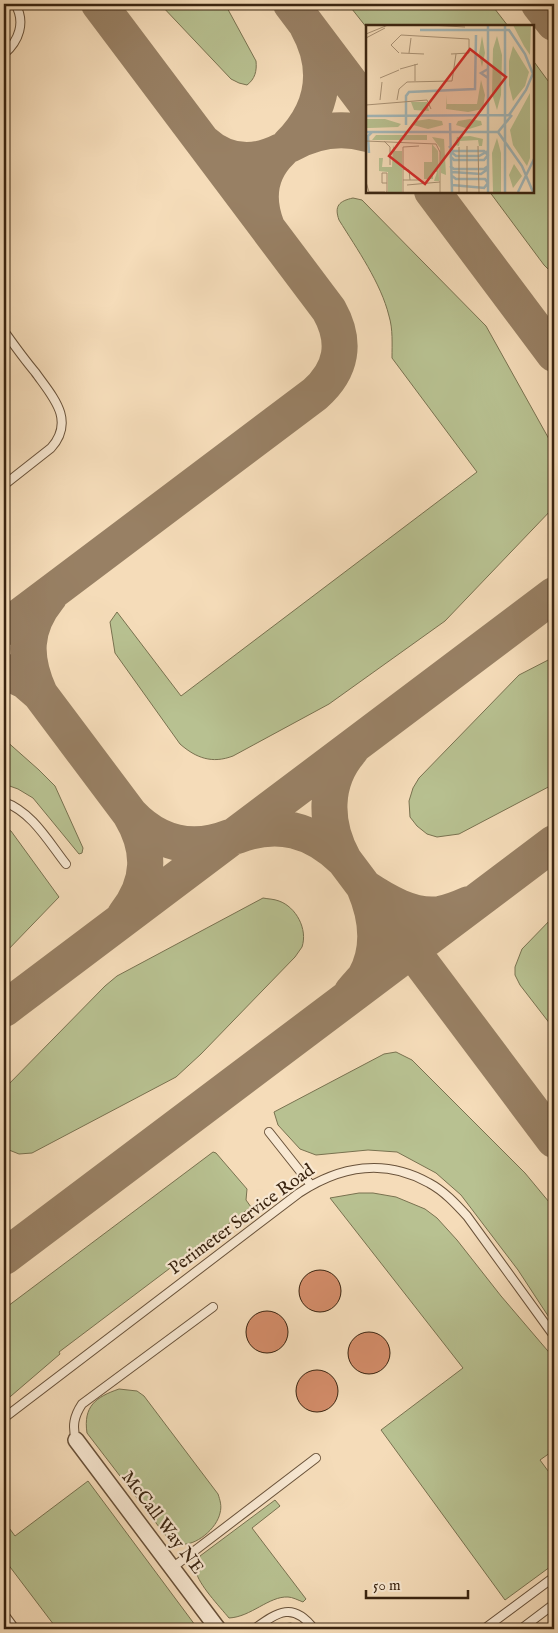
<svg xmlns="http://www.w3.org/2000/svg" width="558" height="1633" viewBox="0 0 558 1633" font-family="'IM FELL English',serif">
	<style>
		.green { fill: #b8c191; stroke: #797250 }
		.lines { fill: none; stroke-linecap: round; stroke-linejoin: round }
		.taxiway { stroke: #988064; stroke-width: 36 }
		.building { fill: #d38c69; stroke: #3a2410 }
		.service-casing { stroke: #69523a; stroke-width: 10 }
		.minor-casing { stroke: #69523a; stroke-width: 18 }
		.service { stroke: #f8e8d2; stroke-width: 8 }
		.minor { stroke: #f8e8d2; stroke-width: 15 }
		.labels { text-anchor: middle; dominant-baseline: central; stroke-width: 4.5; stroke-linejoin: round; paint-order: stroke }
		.street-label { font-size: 18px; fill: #3a2410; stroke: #f8e8d2 }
		.inset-river { fill: none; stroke: #a2b8bb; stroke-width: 2.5 }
		.inset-road { fill: none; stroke: #aa9275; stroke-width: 1 }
		.view { fill: #d62828; fill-opacity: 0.15; stroke: #d62828; stroke-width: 2.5 }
		.inset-edge { fill: none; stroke: #3a2410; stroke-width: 2.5 }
	</style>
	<rect width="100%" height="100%" fill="#f5dcb9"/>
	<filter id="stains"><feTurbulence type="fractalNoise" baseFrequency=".004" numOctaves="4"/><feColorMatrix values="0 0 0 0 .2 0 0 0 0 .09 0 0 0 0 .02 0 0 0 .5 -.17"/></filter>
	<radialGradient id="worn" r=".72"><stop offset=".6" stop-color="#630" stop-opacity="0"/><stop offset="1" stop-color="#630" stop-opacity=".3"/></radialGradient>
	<path class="green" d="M160,4H225L256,61C257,71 255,79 247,85L239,83L231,79Z
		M348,4H491L508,26H367V28Z
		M532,59L554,89V275L544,265L489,191H532Z
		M353,198L362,200L486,326L554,448V507L445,621L329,704L233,756C212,764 196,758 180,744L115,653L110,622L117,612L181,696L477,472L392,358C392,344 393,329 389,316C381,283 357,249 339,220C334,206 339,201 353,198Z
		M554,657V784L459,834L437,837L427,834L417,826L410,817L409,801L413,788L419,778L519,675Z
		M4,739L39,770L55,786L83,848L82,853L79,854L33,798L18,789L4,784Z
		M4,827L11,831L59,897L4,954Z
		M263,898C268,899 274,899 279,901C296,907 308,929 302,947C300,950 297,954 295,957L201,1054L176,1077L32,1153L19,1154L4,1148V1089L105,986L117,976Z
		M554,916V1029L520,985L515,975V967L522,949Z
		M396,1052L412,1060L525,1173L554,1208V1325L518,1270L461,1195L436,1173L397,1152L368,1150L316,1155L300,1149L278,1125L274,1112L384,1054Z
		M213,1152L216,1153L247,1189L246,1200L251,1207L59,1352L60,1354L4,1402V1309Z
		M359,1193H373L396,1197L425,1209L437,1218L457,1240L501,1296L553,1357L554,1450L540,1460L554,1479V1564L505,1600L381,1430L463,1368L330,1198Z
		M119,1389L137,1391L144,1396L218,1494C220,1500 222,1506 220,1513C217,1528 196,1547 179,1544C174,1543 170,1540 166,1536L87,1433C83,1406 96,1397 119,1389Z
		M88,1481L198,1629H57L4,1559V1521L15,1536Z
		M275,1500L280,1506L252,1528L306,1599L303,1602C298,1600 292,1597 288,1597C269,1596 251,1617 229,1618C220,1607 198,1584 196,1571C195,1566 198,1560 200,1556Z
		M291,1623L301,1629H271L283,1624Z"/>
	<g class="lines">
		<path class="taxiway" d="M291,4L367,105
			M539,4L554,23
			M307,26C331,69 324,110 289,145C314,131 339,126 367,134
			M203,142C226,163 254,165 281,151C259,172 256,199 267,227
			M432,191L554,354
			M4,628L315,394C342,370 347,342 329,310L99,4
			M4,671L25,681L40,694C24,659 23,629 49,597
			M40,694L130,814
			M237,836C278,820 313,830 344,860C324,824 323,782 351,750
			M344,860L554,1140
			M125,915C151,882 151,849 130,814C158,844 192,852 230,837
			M352,992C356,987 361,982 365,977C381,948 376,915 364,887C385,901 413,918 440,914C450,912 460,908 469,904
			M4,1009L554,595
			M4,1257L554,843"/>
	</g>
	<path class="building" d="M299 1291a21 21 0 1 1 42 0a21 21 0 1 1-42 0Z
		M246 1332a21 21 0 1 1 42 0a21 21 0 1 1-42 0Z
		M348 1353a21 21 0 1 1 42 0a21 21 0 1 1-42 0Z
		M296 1391a21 21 0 1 1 42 0a21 21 0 1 1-42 0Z"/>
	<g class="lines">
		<defs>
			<path id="service" d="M4,54C19,41 26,22 15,4
				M4,331C14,345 24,359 35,372C52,396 76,420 51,448L4,485
				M4,802C32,812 48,841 66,864
				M269,1132L311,1185
				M4,1418L299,1193C340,1166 385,1158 429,1183C444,1191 456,1204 467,1216L554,1336
				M76,1440C72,1426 74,1416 82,1404L213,1307
				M172,1568L316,1458
				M4,1614L15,1629
				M254,1629C278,1612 293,1601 314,1629
				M484,1629L554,1577
				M521,1629L554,1604"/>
			<path id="minor" d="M76,1440L218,1629"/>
		</defs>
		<use href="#service" class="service-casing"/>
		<use href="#minor" class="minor-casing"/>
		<use href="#service" class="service"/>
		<use href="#minor" class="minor"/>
	</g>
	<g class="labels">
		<g class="street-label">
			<text transform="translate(242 1220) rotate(-36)">Perimeter Service Road</text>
			<text transform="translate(162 1523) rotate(53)">McCall Way NE</text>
		</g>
	</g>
	<g transform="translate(366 25)">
		<rect width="168" height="168" fill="#f5dcb9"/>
		<path d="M147,0H165L164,30L158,21ZM116,11L119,28L116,42L113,29ZM131,11L136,30L135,70L131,85L126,69L127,24ZM147,21L163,47L159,61L147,76L143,60V36ZM115,55L119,70L117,84L102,87L80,84L81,70V79H111ZM164,68V133L161,141L147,120L144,105ZM45,77H61L63,86L48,85ZM0,94H19L35,99L32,102L4,103H0ZM63,94L76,96L77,100L62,104L47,100L49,96ZM104,94L115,96L116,100L103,104L90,100L92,96ZM10,110H61V115H6ZM104,111L117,114L116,121H113L112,115L94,116L93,121L89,120L91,112ZM66,112L78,114L80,150L75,148L74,123ZM131,113L135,128V167H127L126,128ZM66,119L72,126L73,156H68L71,147H67V154H58V137H66ZM27,120L29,126H36V167H22V147L13,146V133H17L16,142H26ZM148,139L156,151L147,163L143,150Z" fill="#b8c191"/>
		<path class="inset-river" d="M54,5H143L159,29L167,49M122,44L115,48L122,53M0,91L143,90L160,65L168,46M84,98L86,167M40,100V71L43,67L109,64L110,10M0,107H132L146,90M132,107L156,141L167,167M83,121L87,126H118L122,130L118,135H88L84,131M84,126L90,131H113L122,126M3,128L2,111L6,107M84,141L88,144H118L122,141M86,147L115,149L122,144M86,151L90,154H119L122,158L118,163M86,160L119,163M122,167V0M139,167V0M152,167L168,134"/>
		<path class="inset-road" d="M64,0L99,2M0,9L22,0M0,13L19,3M33,28L25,20L35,10L103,14V28L85,29M35,28L58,29M43,28L45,13M49,39V56M34,44L52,39M14,53L33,45M14,75L16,57M31,75L33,64L41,57L86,56L90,29M0,80L61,75L65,84M0,116L70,119L74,127V167M18,116L24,122V140M112,121L113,167M37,144L43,145L44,155M37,155H55M0,157L3,167H19M41,160L74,157M20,167H21V148H16V158H21M37,167V122L53,121M93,167V122M101,167V121"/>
		<path class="view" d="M104,24L140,52L59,159L23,131Z"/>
		<rect width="168" height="168" class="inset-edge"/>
	</g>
	<rect width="558" height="1633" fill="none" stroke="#f5dcb9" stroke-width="20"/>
	<rect x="5" y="5" width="548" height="1623" fill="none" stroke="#3a2410" stroke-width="2.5"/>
	<rect x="10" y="10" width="538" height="1613" fill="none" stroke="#3a2410"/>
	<path d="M366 1590v8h102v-8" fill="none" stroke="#3a2410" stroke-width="2.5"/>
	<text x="373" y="1590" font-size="15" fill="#3a2410" stroke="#f8e8d2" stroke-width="4" paint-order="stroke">50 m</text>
	<rect width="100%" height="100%" filter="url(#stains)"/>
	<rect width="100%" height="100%" fill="url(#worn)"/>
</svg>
